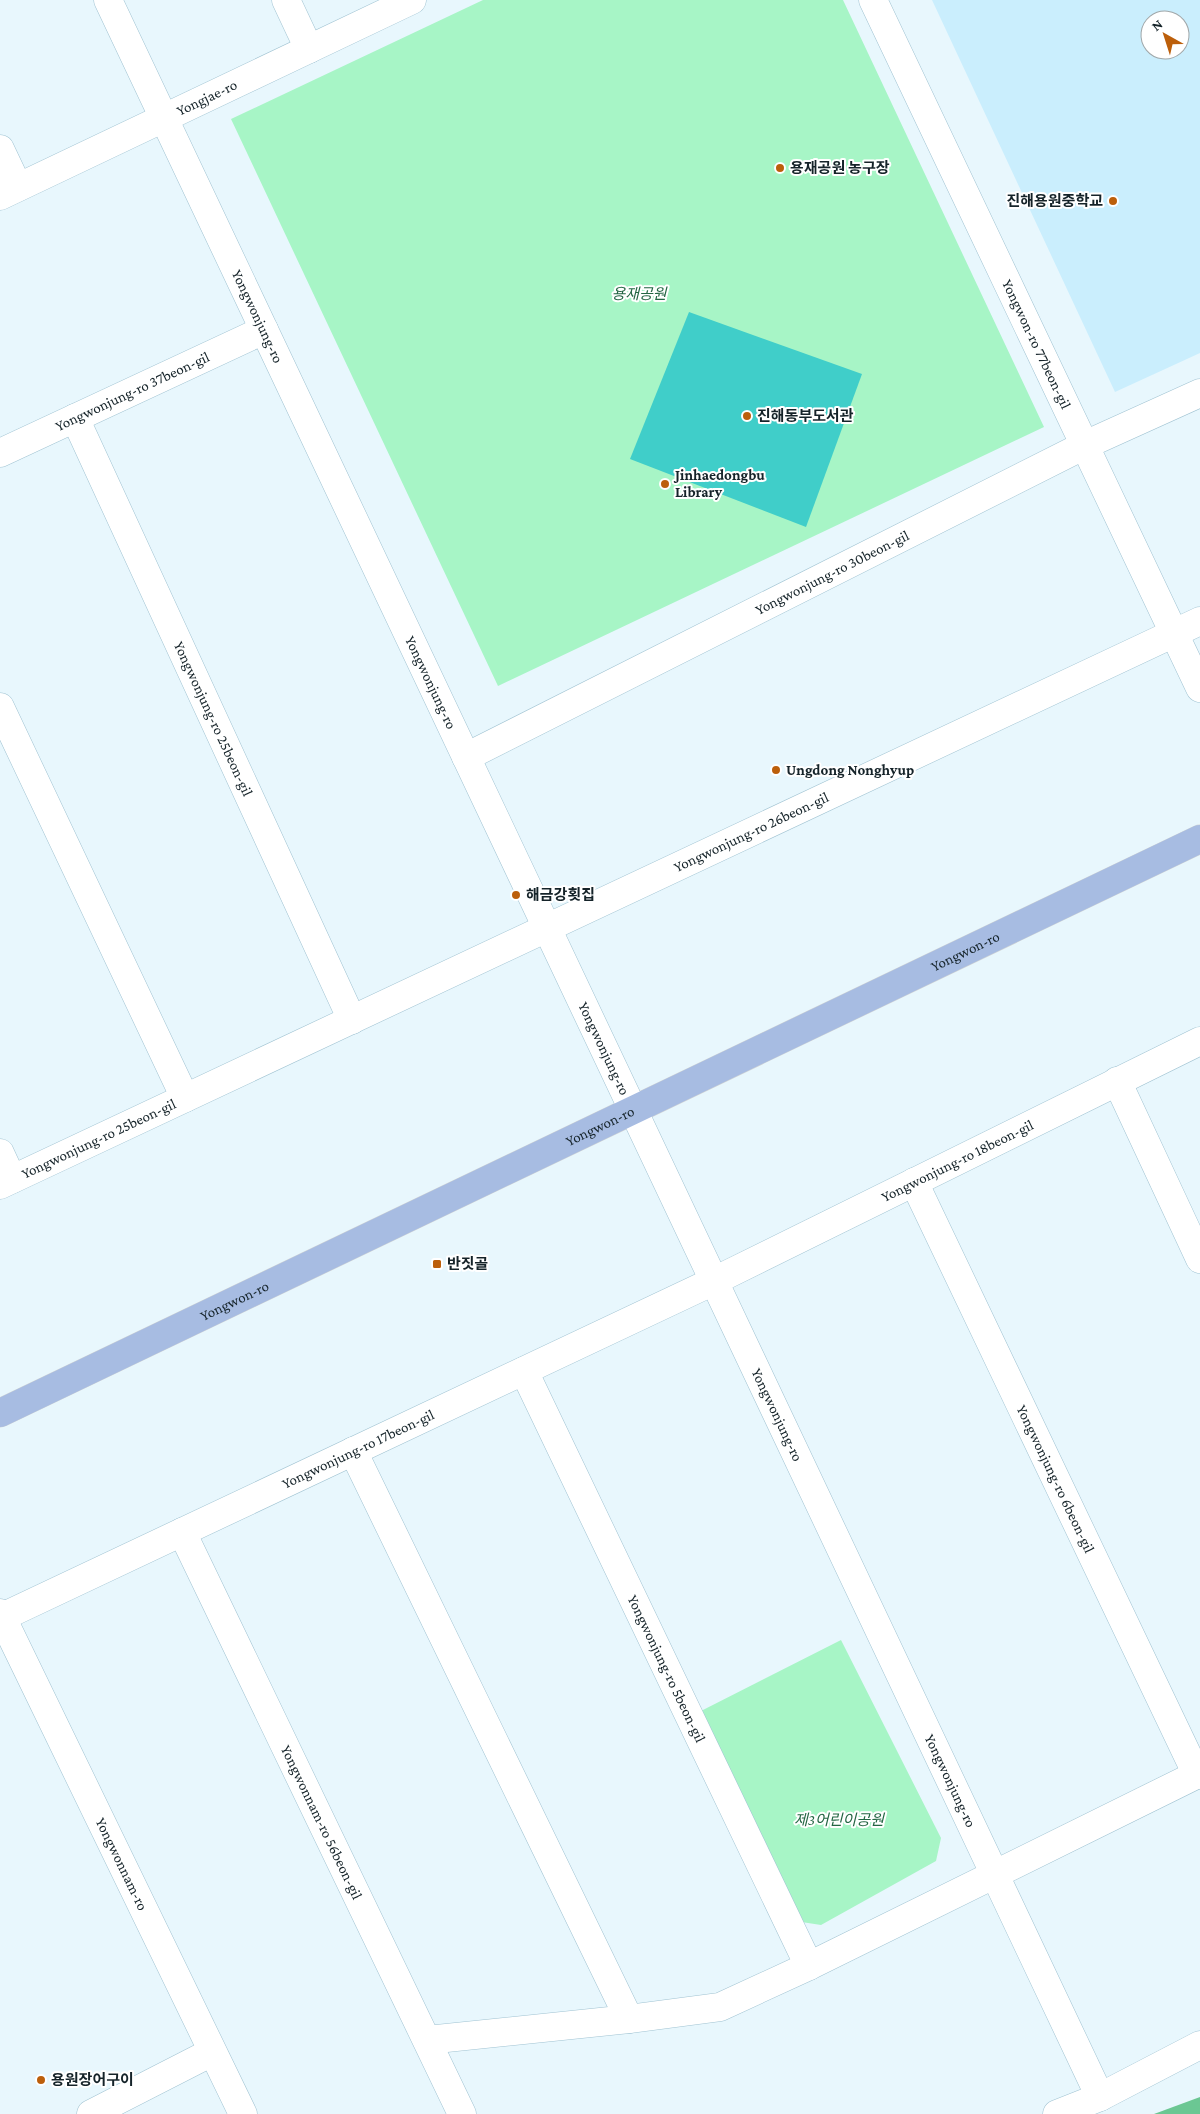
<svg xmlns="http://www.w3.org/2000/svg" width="1200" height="2114" viewBox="0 0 1200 2114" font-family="'Crimson Pro','Noto Sans KR',serif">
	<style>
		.built { fill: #caeefd; fill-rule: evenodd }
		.green { fill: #a7f5c6 }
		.forest { fill: #6bc793 }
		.building { fill: #40cec9 }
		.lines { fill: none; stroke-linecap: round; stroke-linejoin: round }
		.minor-casing { stroke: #a0c3d2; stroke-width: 29 }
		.major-casing { stroke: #d0d3d4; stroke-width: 29 }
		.minor { stroke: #fff; stroke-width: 28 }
		.major { stroke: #a7bce2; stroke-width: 28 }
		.poi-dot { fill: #bc5f0b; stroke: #fff; stroke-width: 2 }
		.labels { text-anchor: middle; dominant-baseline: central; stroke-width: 4; stroke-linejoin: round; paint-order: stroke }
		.street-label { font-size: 15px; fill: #152329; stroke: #fff }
		.poi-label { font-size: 15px; font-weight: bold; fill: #152329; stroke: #fff; text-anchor: start }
		.park-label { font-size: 15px; font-style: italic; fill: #236643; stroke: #fff }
	</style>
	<rect width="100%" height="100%" fill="#e8f7fd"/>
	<path class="built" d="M932,0H1200V353L1115,392ZM1150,20H1180V50H1150Z"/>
	<path class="green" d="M483,0H843L1044,427L498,686L231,119Z
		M841,1640L941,1838L936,1861L821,1925L795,1921L699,1712Z"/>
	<path class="forest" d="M1200,2097V2114H1154Z"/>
	<path class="building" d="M689,312L862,374L806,527L630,459Z"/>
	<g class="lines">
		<defs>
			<g id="minor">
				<path id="s1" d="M108,0L1100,2097"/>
				<path d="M286,0L309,49"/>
				<path id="s2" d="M873,0L1200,688"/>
				<path d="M0,149L18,187"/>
				<path id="s3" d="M0,196L412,0"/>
				<path id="s4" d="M75,418L352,1020"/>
				<path id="s5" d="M0,453L264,330"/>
				<path d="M0,707L185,1098"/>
				<path id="s6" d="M466,757L1085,445L1200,393"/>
				<path d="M1117,1081L1200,1259"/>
				<path d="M0,1153L12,1179"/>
				<path id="s7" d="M914,1182L1197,1775"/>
				<path id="s8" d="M0,1185L1200,621"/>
				<path id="s9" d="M524,1371L809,1966"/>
				<path d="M353,1451L629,2019"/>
				<path id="s10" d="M182,1532L462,2114"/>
				<path id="s11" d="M0,1613L243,2114"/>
				<path id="s12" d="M0,1618L714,1281L1200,1041"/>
				<path d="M427,2040L629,2019L720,2007L809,1966L1200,1773"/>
				<path d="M91,2114L212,2052"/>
				<path d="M1057,2114L1100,2097L1200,2045"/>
			</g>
			<g id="major">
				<path id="s13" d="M0,1413L1200,839"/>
			</g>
		</defs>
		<use href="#minor" class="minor-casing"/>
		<use href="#major" class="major-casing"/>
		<use href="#minor" class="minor"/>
		<use href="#major" class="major"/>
	</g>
	<g class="poi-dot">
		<circle cx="780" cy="168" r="5"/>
		<circle cx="1113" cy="201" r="5"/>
		<circle cx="747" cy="416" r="5"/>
		<circle cx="665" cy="484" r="5"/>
		<circle cx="776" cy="770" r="5"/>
		<circle cx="516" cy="895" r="5"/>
		<rect x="432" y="1259" width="10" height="10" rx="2.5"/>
		<circle cx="41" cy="2080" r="5"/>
	</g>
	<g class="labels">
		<g class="street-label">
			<text stroke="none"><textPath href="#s3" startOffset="229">Yongjae-ro</textPath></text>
			<text stroke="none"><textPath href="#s1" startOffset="350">Yongwonjung-ro</textPath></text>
			<text stroke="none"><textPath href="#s2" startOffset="381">Yongwon-ro 77beon-gil</textPath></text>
			<text stroke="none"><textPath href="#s5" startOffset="146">Yongwonjung-ro 37beon-gil</textPath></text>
			<text stroke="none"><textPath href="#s6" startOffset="410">Yongwonjung-ro 30beon-gil</textPath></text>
			<text stroke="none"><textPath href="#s1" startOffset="755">Yongwonjung-ro</textPath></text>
			<text stroke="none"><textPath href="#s4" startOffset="331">Yongwonjung-ro 25beon-gil</textPath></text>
			<text stroke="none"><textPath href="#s8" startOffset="830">Yongwonjung-ro 26beon-gil</textPath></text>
			<text stroke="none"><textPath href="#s13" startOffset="1070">Yongwon-ro</textPath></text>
			<text stroke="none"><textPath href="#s1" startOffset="1160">Yongwonjung-ro</textPath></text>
			<text stroke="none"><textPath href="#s13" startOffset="665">Yongwon-ro</textPath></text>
			<text stroke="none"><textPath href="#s8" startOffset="109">Yongwonjung-ro 25beon-gil</textPath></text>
			<text stroke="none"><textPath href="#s12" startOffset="1061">Yongwonjung-ro 18beon-gil</textPath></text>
			<text stroke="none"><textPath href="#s13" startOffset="260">Yongwon-ro</textPath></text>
			<text stroke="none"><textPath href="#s1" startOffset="1565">Yongwonjung-ro</textPath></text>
			<text stroke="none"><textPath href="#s12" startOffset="396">Yongwonjung-ro 17beon-gil</textPath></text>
			<text stroke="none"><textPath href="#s7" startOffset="329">Yongwonjung-ro 6beon-gil</textPath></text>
			<text stroke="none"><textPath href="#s9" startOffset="330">Yongwonjung-ro 5beon-gil</textPath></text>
			<text stroke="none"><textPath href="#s1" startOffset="1970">Yongwonjung-ro</textPath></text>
			<text stroke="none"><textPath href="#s10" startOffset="322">Yongwonnam-ro 56beon-gil</textPath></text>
			<text stroke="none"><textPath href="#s11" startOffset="279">Yongwonnam-ro</textPath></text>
		</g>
		<g class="poi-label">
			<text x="790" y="168">용재공원 농구장</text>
			<text x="1103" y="201" text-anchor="end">진해용원중학교</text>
			<text x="757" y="416">진해동부도서관</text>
			<text x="675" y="475">Jinhaedongbu<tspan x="675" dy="17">Library</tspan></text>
			<text x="786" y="770">Ungdong Nonghyup</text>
			<text x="526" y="895">해금강횟집</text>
			<text x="447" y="1264">반짓골</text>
			<text x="51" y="2080">용원장어구이</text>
		</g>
		<g class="park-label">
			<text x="639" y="294">용재공원</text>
			<text x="839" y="1820">제3어린이공원</text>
		</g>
	</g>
	<g transform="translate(1165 35) rotate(321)"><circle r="24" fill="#ffffff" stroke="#a1a7a9"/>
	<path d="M0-4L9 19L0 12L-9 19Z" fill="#bc5f0b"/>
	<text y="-8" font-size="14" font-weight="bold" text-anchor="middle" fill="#152329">N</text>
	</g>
</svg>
